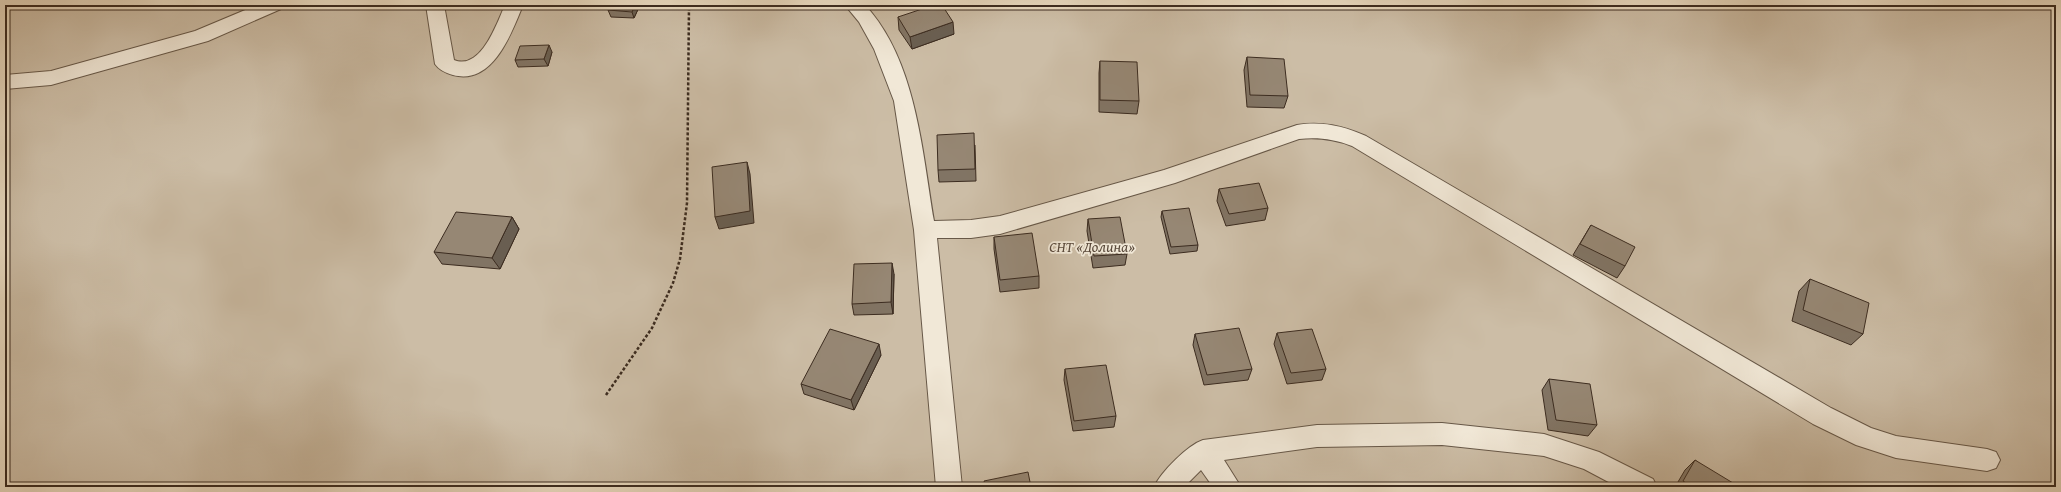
<svg xmlns="http://www.w3.org/2000/svg" width="2061" height="492" viewBox="0 0 2061 492" font-family="'Gentium Book Plus',serif">
	<style>
		.green { fill: #ccbda6; stroke: #847463 }
		.lines { fill: none; stroke-linecap: round; stroke-linejoin: round }
		.minor-casing { stroke: #675848; stroke-width: 2 }
		.path { stroke: #3c2c20; stroke-width: 2.5; stroke-dasharray: 3 2; stroke-linecap: butt }
		.minor { fill: #f1e8d7; fill-rule: evenodd }
		.wall { fill: #817464; stroke: #3c2c20 }
		.shaded-wall { fill: #695e51; stroke: #3c2c20 }
		.building { fill: #968774; stroke: #3c2c20 }
		.labels { text-anchor: middle; dominant-baseline: central; stroke-width: 3.5; stroke-linejoin: round; paint-order: stroke }
		.park-label { font-size: 15px; font-style: italic; fill: #59493b; stroke: #f1e8d7 }
	</style>
	<rect width="100%" height="100%" fill="#e9dbc1"/>
	<filter id="stains"><feTurbulence type="fractalNoise" baseFrequency=".005" numOctaves="4"/><feColorMatrix values="0 0 0 0 .2 0 0 0 0 .09 0 0 0 0 .02 0 0 0 .5 -.17"/></filter>
	<radialGradient id="worn" r=".72"><stop offset=".6" stop-color="#630" stop-opacity="0"/><stop offset="1" stop-color="#630" stop-opacity=".3"/></radialGradient>
	<path class="green" d="M5,5H2056V487H5Z"/>
	<g class="lines">
		<defs>
			<path id="minor" d="M257,5H283L281,9L208,41L51,85L5,89V75L51,71L195,31Z
				M426,5H444L454,60C481,71 497,23 505,5H523C512,32 493,86 453,75C446,73 439,70 435,64Z
				M845,5H865C916,60 922,150 934,221L971,220L1000,216L1164,170L1297,125C1322,121 1343,126 1366,136L1831,408L1871,428L1896,436L1987,449L1996,452L2000,460L1996,468L1987,471L1896,458L1856,445L1813,424L1352,146C1334,139 1318,137 1299,139L1175,183L1000,234L971,238H937L962,487H936L914,230L894,101L874,49L859,22Z
				M1442,423L1544,434L1599,452L1653,479L1657,487H1618L1584,469L1544,456L1442,445L1317,447L1224,460L1241,487H1213L1201,470L1184,487H1154C1161,472 1188,445 1203,440L1317,425Z"/>
		</defs>
		<use href="#minor" class="minor-casing"/>
		<path class="path" d="M606,395L652,328L673,283L680,259L687,203L689,5"/>
		<use href="#minor" class="minor"/>
	</g>
	<path class="wall" d="M611,5H640L634,18L611,17L608,10Z
		M898,17L954,34L912,49L899,30Z
		M552,52L548,66L518,67L515,60Z
		M1247,57L1288,96L1284,108L1247,107L1244,70Z
		M1100,61L1139,101L1137,114L1099,112V73Z
		M975,145L976,181L939,182L938,170Z
		M1219,189L1268,208L1265,220L1226,226L1217,201Z
		M1162,211L1198,245L1197,251L1170,254L1161,217Z
		M512,217L519,229L500,269L442,264L434,252Z
		M1088,219L1127,254L1125,265L1093,268L1087,231Z
		M1591,225L1625,266L1617,278L1573,255Z
		M994,237L1039,276V288L1000,292L994,249Z
		M894,274L893,314L854,315L852,304Z
		M1810,279L1863,334L1851,345L1792,321L1799,291Z
		M1277,333L1326,369L1322,380L1287,384L1274,344Z
		M1195,334L1252,369L1248,380L1204,385L1193,345Z
		M881,355L854,410L804,394L801,384Z
		M1065,369L1116,416L1114,427L1073,431L1064,380Z
		M1549,379L1597,425L1588,436L1548,430L1542,390Z
		M1695,460L1731,487H1675L1685,470Z"/>
	<path class="shaded-wall" d="M635,5H640L634,18L632,12Z
		M953,22L954,34L912,49L910,37Z
		M549,45L552,52L548,66L544,59Z
		M747,162L750,174L754,223L719,229L715,217Z
		M512,217L519,229L500,269L492,258Z
		M892,263L894,274L893,314L891,302Z
		M879,344L881,355L854,410L851,400Z"/>
	<path class="building" d="M611,5H635L632,12L608,10Z
		M934,5H942L953,22L910,37L898,17Z
		M549,45L544,59L515,60L520,46Z
		M1247,57L1284,59L1288,96L1250,95Z
		M1100,61L1137,62L1139,101L1100,100Z
		M974,133L975,169L938,170L937,135Z
		M747,162L750,211L715,217L712,167Z
		M1259,183L1268,208L1229,214L1219,189Z
		M1189,208L1198,245L1171,247L1162,211Z
		M456,212L512,217L492,258L434,252Z
		M1120,217L1127,254L1094,256L1088,219Z
		M1591,225L1635,247L1625,266L1580,244Z
		M1032,233L1039,276L1000,280L994,237Z
		M892,263L891,302L852,304L854,264Z
		M1810,279L1869,303L1863,334L1803,310Z
		M1239,328L1252,369L1207,375L1195,334Z
		M830,329L879,344L851,400L801,384Z
		M1312,329L1326,369L1291,373L1277,333Z
		M1106,365L1116,416L1074,421L1065,369Z
		M1549,379L1590,384L1597,425L1556,420Z
		M1695,460L1733,483L1731,487H1692L1683,481Z
		M1028,472L1031,487H986L984,481Z"/>
	<g class="labels">
		<g class="park-label">
			<text x="1092" y="246">СНТ «Долина»</text>
		</g>
	</g>
	<rect width="2061" height="492" fill="none" stroke="#e9dbc1" stroke-width="20"/>
	<rect x="6" y="6" width="2049" height="480" fill="none" stroke="#3c2c20" stroke-width="2"/>
	<rect x="10" y="10" width="2041" height="472" fill="none" stroke="#3c2c20"/>
	<rect width="100%" height="100%" filter="url(#stains)"/>
	<rect width="100%" height="100%" fill="url(#worn)"/>
</svg>
